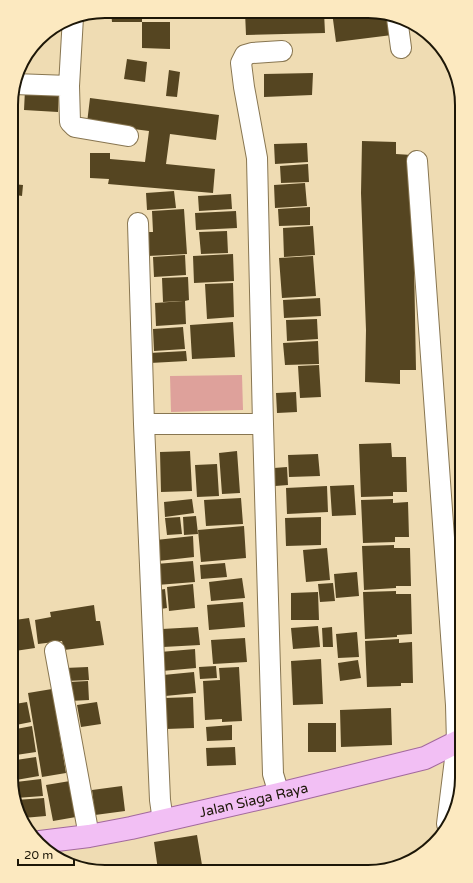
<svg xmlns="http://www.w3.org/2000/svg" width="473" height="883" viewBox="0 0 473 883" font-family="'Varela Round',sans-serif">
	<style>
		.green { fill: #dea19b }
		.building { fill: #554521 }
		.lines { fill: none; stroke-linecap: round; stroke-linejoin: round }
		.minor-casing { stroke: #887651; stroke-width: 22 }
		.major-casing { stroke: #a2699d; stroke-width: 24 }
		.minor { stroke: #fff; stroke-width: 20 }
		.major { stroke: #f2bff4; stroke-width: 22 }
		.labels { text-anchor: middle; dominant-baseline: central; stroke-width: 4; stroke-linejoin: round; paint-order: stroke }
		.street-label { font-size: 14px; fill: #1d1708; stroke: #fce9c0 }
		.rim { fill: none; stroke: #1d1708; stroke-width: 2 }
	</style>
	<rect width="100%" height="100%" fill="#efdcb3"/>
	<path class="green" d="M242,375L243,410L171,412L170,376Z"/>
	<path class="building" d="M111,11H142V22H112Z
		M245,12H324L325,33L246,35Z
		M332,12L386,13L390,15L392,35L336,42Z
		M142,22H170V49L142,48Z
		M428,34H430L433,39L429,40Z
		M127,59L147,62L145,82L124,79Z
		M169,70L180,72L177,97L166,96Z
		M313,73L312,95L264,97V74Z
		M25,90L59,91L58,112L24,110Z
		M90,98L219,115L216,140L170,134L166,164L215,169L213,193L108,184L109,179L90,178V153H110V159L145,162L149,131L87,123Z
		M362,141L396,142V154L412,155L416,370H400V384L365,382L366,330L361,193Z
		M307,143L308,162L275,164L274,144Z
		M308,164L309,182L281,183L280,166Z
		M305,183L307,206L275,208L274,185Z
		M12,184L23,185L22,196L16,195L14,214L13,213Z
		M174,191L176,208L147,210L146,193Z
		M231,194L232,209L199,211L198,196Z
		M310,207V225L279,226L278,209Z
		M184,209L187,254L148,256L147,232H153L152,211Z
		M236,211L237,228L196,230L195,213Z
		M313,226L315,255L284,257L283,228Z
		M227,231L228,253L201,254L199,232Z
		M233,254L234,281L194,283L193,256Z
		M185,255L186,275L154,277L153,257Z
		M313,256L316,296L282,298L279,258Z
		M188,277L189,300L185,301L186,324L156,326L155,303L183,301L163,302L162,278Z
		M233,283L234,317L207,319L205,284Z
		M320,298L321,316L284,318L283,300Z
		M317,319L318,339L287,341L286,320Z
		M233,322L235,357L192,359L190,325Z
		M183,327L185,349L154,351L153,329Z
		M318,341L319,364L285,365L283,343Z
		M186,351L187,361L150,363L149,353Z
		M319,365L321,397L300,398L298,366Z
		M296,392L297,412L277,413L276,393Z
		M391,443L392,457H406L407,492H393V496L361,497L359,444Z
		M190,451L192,491L161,492L160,452Z
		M237,451L240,493L222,494L219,453Z
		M318,454L320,476L289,477L288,455Z
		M217,464L219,496L197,497L195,465Z
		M287,467L288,485L275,486L274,468Z
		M354,485L356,515L332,516L330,486Z
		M327,486L328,512L287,514L286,488Z
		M241,498L243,524L206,526L204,500Z
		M192,499L194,513L165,517L164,502Z
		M393,499V503L408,502L409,537H395V542L363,543L361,500Z
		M196,516L198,534L184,535L183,517Z
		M180,517L182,534L167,535L165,518Z
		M321,517V545L286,546L285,518Z
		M244,526L246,558L201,562L198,530Z
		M193,536L194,557L158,561L156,540Z
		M394,545V548H410L411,586H396V588L364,590L362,546Z
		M327,548L330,580L306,582L303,550Z
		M193,561L195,582L157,585L156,564Z
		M225,563L227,577L201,579L200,565Z
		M357,572L359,596L336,598L334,574Z
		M242,578L245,598L211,601L209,582Z
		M333,583L335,601L320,602L318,584Z
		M193,584L195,608L169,611L167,587Z
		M165,589L167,608L154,610L152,591Z
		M396,591V594H411L412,634L397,635V637L365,639L363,592Z
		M318,592L319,620H291V593Z
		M243,602L245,627L209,630L207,605Z
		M94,605L96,621H100L104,645L64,650L62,641L38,644L35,620L51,617L50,612Z
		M29,618L35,648L15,651V620Z
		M318,626L320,647L293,649L291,628Z
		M198,627L200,645L163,647L162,629Z
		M332,627L333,647H323L322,628Z
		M357,632L359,657L338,658L336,634Z
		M245,638L247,662L213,664L211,640Z
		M399,639V643L412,642L413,683H401V686L367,687L365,641Z
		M195,649L196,668L162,671L160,652Z
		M321,659L323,704L293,705L291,661Z
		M358,660L361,678L340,681L338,663Z
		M216,666L217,678L200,679L199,667Z
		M88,667L89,680L66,681L65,668Z
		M239,667L242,721L222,722V719L205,720L203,681L220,680L219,668Z
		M194,672L196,693L165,696L163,675Z
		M88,681L89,700L70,701L69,682Z
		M52,689L66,773L42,777L28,693Z
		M193,697L194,728L166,729L165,698Z
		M27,702L31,722L16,725L15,704Z
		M97,702L101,724L81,727L77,705Z
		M391,708L392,745L341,747L340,710Z
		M308,723H336V752H308Z
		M232,725V740L207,741L206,727Z
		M32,726L36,752L16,755V729Z
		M235,747L236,765L207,766L206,748Z
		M36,757L39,776L16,780V760Z
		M41,779L43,796L16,798V782Z
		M70,781L76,817L53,821L46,785Z
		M122,786L125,811L95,815L92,790Z
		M44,798L46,816L23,818L17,809L16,800Z
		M197,835L202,865L173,870H158L154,842Z
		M400,865L398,867L312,868V866Z
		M210,867L211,870H201L200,869Z"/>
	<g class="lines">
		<defs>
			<path id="minor" d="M73,17L69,86L70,122L75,127L128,136
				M397,18L401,48
				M14,84L69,86
				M417,161L456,705L457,743L447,824
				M138,223L144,424L160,800L163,821
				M144,424H263
				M55,651L89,836
				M279,794L273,774L263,424L257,158L244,87L241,63L245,55L252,53L282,51"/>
			<g id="major">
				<path id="s1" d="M40,842L89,836L131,828L279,794L425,758L461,740"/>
			</g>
		</defs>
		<use href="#minor" class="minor-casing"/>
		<use href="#major" class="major-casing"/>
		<use href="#minor" class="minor"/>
		<use href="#major" class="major"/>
	</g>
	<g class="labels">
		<g class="street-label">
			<text stroke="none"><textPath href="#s1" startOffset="218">Jalan Siaga Raya</textPath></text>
		</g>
	</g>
	<path d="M0 0H473V883H0ZM105 18H368A87 87 0 0 1 455 105V778A87 87 0 0 1 368 865H105A87 87 0 0 1 18 778V105A87 87 0 0 1 105 18Z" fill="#fce9c0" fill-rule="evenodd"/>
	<path class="rim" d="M105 18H368A87 87 0 0 1 455 105V778A87 87 0 0 1 368 865H105A87 87 0 0 1 18 778V105A87 87 0 0 1 105 18Z"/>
	<path d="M18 859v6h56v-6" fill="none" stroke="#1d1708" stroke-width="2"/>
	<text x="24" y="859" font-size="12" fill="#1d1708" stroke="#fce9c0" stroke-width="3" paint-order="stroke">20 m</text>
</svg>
